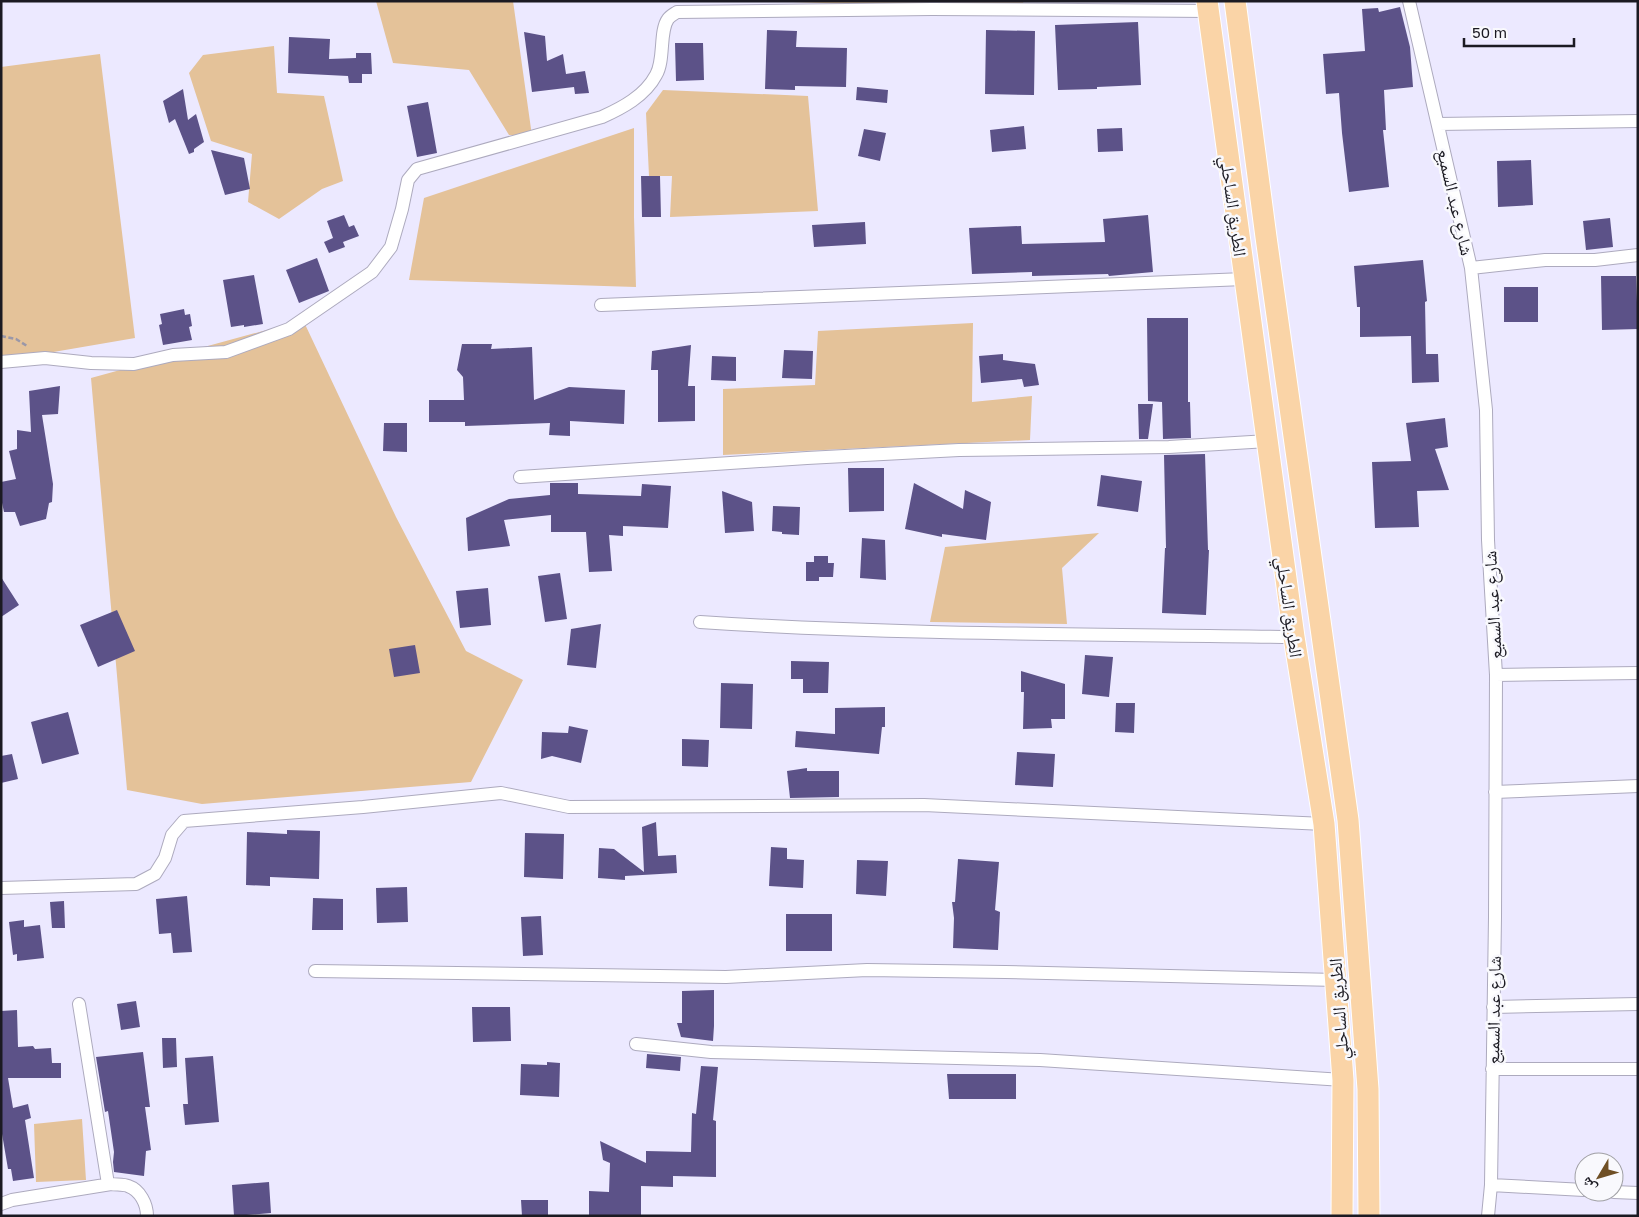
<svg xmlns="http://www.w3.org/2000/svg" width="1639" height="1217" viewBox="0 0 1639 1217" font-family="'Golos Text','Noto Naskh Arabic',sans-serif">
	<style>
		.green { fill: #e4c299 }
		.building { fill: #5c5288 }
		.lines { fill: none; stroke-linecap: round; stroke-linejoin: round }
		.minor-casing { stroke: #adaabe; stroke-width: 14 }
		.trunk-casing { stroke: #fff; stroke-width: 23 }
		.path { stroke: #9a97a8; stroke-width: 2.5; stroke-dasharray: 5 2.5; stroke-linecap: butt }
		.minor { stroke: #fff; stroke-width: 12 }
		.trunk { stroke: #fad4a7; stroke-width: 21 }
		.labels { text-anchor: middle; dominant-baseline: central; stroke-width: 5; stroke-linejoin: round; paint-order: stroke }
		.street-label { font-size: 18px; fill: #1b1a22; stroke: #f9f9fd }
	</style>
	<rect width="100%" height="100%" fill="#ece9ff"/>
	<path class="green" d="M376,1H513L532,136L509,135L469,70L393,63Z
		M764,1H1023L1024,10Z
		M274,46L277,93L324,96L343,181L322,189L279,219L248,202L252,154L211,141L189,73L203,55Z
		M100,54L135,338L1,361V67Z
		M663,90L808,96L818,211L670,217L672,176H649L646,113Z
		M634,128V217L636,287L409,280L424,198Z
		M303,320L396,517L466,651L523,680L471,782L202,804L127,790L91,378Z
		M973,323L972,402L1032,396L1030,440L723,455V389L815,385L818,331Z
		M1099,533L1062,568L1067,624L930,622L945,547Z
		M82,1119L86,1180L36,1182L34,1124Z"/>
	<path class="building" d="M1400,7L1410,47L1413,87L1384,90L1386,130H1383L1389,187L1349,192L1342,133L1339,93L1326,94L1323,54L1365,51L1362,9L1378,8L1379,12Z
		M1138,22L1141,85L1097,87V89L1058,90L1055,25Z
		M767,30L797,31L796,47L847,48L846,87L795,86V90L765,89Z
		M986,30L1035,31L1034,95L985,94Z
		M524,32L545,36L547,61L563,54L566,74L585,71L589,93L575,94L574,87L532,92Z
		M289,37L330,39L329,59L356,58V53H371L372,74H362V83H349L348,76L288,73Z
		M675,43H703L704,80L676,81Z
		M857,87L888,90L887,103L856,100Z
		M183,89L188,120L196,114L204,142L194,149V152L189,154L175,119L169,123L163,101Z
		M428,102L437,153L417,157L407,106Z
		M1024,126L1026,149L992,152L990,130Z
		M1122,128L1123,151L1098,152L1097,129Z
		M864,129L886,133L880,161L858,156Z
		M211,150L244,158L250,189L225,195Z
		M1531,160L1533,205L1498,207L1497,161Z
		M641,176H660L661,217H642Z
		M344,215L349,227L354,225L359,236L343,242L345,247L329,253L324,242L333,238L327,221Z
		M1148,215L1153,272L1109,276L1108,274L1032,276V272L972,274L969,228L1021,226L1022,244L1105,242L1103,219Z
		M1610,218L1613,247L1586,250L1583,221Z
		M865,222L866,244L814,247L812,225Z
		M317,258L329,291L299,303L286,270Z
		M1423,260L1427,301L1425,302L1426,354H1438L1439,382L1412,383L1411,336L1360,337V307H1357L1354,266Z
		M254,275L263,324L244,327V325L231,327L223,280Z
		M1601,276H1636L1638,329L1602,330Z
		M1504,287H1538V322H1504Z
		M184,309L185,315L190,314L192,326L189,327L192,340L163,345L159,325L162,324L160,314Z
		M1147,318H1188V402H1190L1191,438L1163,439L1162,402L1148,401Z
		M462,344H492L491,349L532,347L534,400L569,387L625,390L624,424L570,421V436L549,435L550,423L465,426V422H429V400H464L463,377L457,370Z
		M691,345L688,386H695V421L658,422V370H651L652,351Z
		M784,350L813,351L812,379L782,378Z
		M1003,354V360L1035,364L1039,385L1024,387L1022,379L981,383L979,356Z
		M712,356L736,357V381L711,380Z
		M60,386L58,414L42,415L53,484L52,502L49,503L46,519L20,526L15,512H4L1,498V482L16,479L9,451L17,449V430L31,432L29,391Z
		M1138,404H1153L1148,439H1139Z
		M1445,418L1448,447L1435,449L1449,490L1417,491L1419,527L1375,528L1372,462L1411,461L1406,423Z
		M384,423H407V452L383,451Z
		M1205,454L1208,550H1209L1206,615L1162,613L1165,548H1166L1164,455Z
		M848,468H884V511L849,512Z
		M1101,475L1142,481L1138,512L1097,506Z
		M550,483H578V494L641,496L642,484L671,486L668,528L623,526V536L609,535L612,571L589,572L586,532H551V515L504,520L510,546L468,551L466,518L509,499L550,495Z
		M914,483L963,509L965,490L991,502L986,540L942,534V537L905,529Z
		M722,491L752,502L754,531L725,533Z
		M773,506L800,507L799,535L782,534V532L772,531Z
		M862,538L885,540L886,580L860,578Z
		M814,556H828V563H834L833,577H819V581H806V562H814Z
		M560,573L567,619L545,622L538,576Z
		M1,577L19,605L1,617Z
		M488,588L491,625L460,628L456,591Z
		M117,610L135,651L98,667L80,625Z
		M601,624L596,668L567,665L571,629Z
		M415,645L420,673L394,677L389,649Z
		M1085,655L1113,657L1109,697L1082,694Z
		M791,661L829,662L828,693H803V679H791Z
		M1021,671L1065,684V719H1051L1052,728L1023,729L1024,692H1021Z
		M721,683L753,684L752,729L720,728Z
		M1116,703H1135L1134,733L1115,732Z
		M885,707V727H882L879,754L795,747L796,731L835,734V708Z
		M68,712L79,754L42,764L31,722Z
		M569,726L588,730L581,763L552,756L541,759L542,732L568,733Z
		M682,739L709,740L708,767L682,766Z
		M1017,752L1055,754L1053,787L1015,785Z
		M12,754L18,779L1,783V756Z
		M807,768V771H839V797L790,798L787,771Z
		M656,822L658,856L676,855L677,873L625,876V880L598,878L599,848L614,849L644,872L642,827Z
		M287,830L320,831L319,879L270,877V886L246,885L247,832L287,834Z
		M525,833L564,834L563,879L524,877Z
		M771,847L787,848V859L804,860L803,888L769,886Z
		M958,859L999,862L995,910L1000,912L998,950L953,948L954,918L952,902H955Z
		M857,860L888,861L886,896L856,894Z
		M407,887L408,922L377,923L376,888Z
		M187,896L192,952L173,953L171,933L159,934L156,899Z
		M313,898L343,899V930H312Z
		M64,901L65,928H52L50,902Z
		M786,914H832V951H786Z
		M541,916L543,955L523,956L521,917Z
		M24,920V927L40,925L44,958L17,961V954L13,955L9,922Z
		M714,990V1026L713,1041L681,1037L677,1023H682V991Z
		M136,1001L140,1027L121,1030L117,1004Z
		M472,1007H510L511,1041L473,1042Z
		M17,1010L18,1047L33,1046L35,1049L51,1048L52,1063H61V1078H8L13,1108L28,1104L31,1118L25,1120L34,1178L13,1181L11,1169H8L1,1128V1011Z
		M162,1038H176L177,1067L163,1068Z
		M143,1052L150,1107H145L151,1150L146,1151L144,1176L114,1172L113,1162L114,1152L108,1111L105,1112L96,1057Z
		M647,1054L681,1057L680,1071L646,1068Z
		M213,1056L219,1122L185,1125L183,1104H188L185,1058Z
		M547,1062L560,1063L559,1097L520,1095L521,1064L547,1065Z
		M701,1066L718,1067L713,1120L716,1121V1177L673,1176V1187L641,1186V1216H589V1191L609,1192L610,1163L603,1160L600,1141L646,1163V1151L691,1152L692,1113L696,1114Z
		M947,1074H1016V1099H949Z
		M269,1182L271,1213L234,1216L232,1185Z
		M521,1200H548V1216H522Z"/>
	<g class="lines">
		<defs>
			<path id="minor" d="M1409,1L1471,268L1486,410L1488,540L1496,675L1495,917L1491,1185L1488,1216
				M1438,124L1638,121
				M1471,268L1545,260H1595L1638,255
				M601,305L1244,279
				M1,362L45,358L91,363L134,364L173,355L226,352L289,329L372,272L391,247L402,209L408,180L417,169L602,117C622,108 645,96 656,75C665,60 659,31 668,19C670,16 674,14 677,12L932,9L1209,11
				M520,477L807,458L959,450L1169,447L1268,441
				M700,622C898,635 1096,634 1294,637
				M1496,675L1638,673
				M1495,792L1638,786
				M1,888L136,884L155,874L165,858L172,835L184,821L363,807L501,793L569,807L924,805L1324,824
				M315,971L726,977L867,970L1005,972L1337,980
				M79,1004L108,1184
				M1493,1007L1638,1004
				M636,1044L711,1052L1040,1060L1343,1080
				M1492,1069H1638
				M1491,1185L1584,1190
				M1614,1192L1638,1193
				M1,1204L12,1200L111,1184C116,1185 123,1184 128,1186C140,1190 147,1204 147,1216"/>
			<path id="trunk" d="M1207,1L1294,637L1324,824L1343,1080L1342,1216
				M1235,1L1266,237L1348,820L1368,1089L1369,1216"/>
		</defs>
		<use href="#minor" class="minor-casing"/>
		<use href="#trunk" class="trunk-casing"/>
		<path class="path" d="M1,336L16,339L27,346"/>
		<use href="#minor" class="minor"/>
		<use href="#trunk" class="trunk"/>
	</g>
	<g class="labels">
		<g class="street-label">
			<text transform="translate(1456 202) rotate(77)">شارع عبد السميع</text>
			<text transform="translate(1234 206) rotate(82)">الطريق الساحلي</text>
			<text transform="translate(1492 605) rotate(-93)">شارع عبد السميع</text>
			<text transform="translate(1290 607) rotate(82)">الطريق الساحلي</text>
			<text transform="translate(1338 1009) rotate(-94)">الطريق الساحلي</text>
			<text transform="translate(1493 1010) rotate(-89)">شارع عبد السميع</text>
		</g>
	</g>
	<rect width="1639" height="1217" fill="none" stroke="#1b1a22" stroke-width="5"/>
	<g transform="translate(1599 1177) rotate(232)"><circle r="24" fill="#f9f9fd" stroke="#a0a0a5"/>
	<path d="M0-4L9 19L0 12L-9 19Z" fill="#6f4f25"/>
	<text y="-8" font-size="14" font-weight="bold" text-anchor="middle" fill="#1b1a22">ش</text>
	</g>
	<path d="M1464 38v8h110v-8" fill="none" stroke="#1b1a22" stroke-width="2.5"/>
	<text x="1472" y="38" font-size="15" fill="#1b1a22" stroke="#f9f9fd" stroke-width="4" paint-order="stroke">50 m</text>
</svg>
